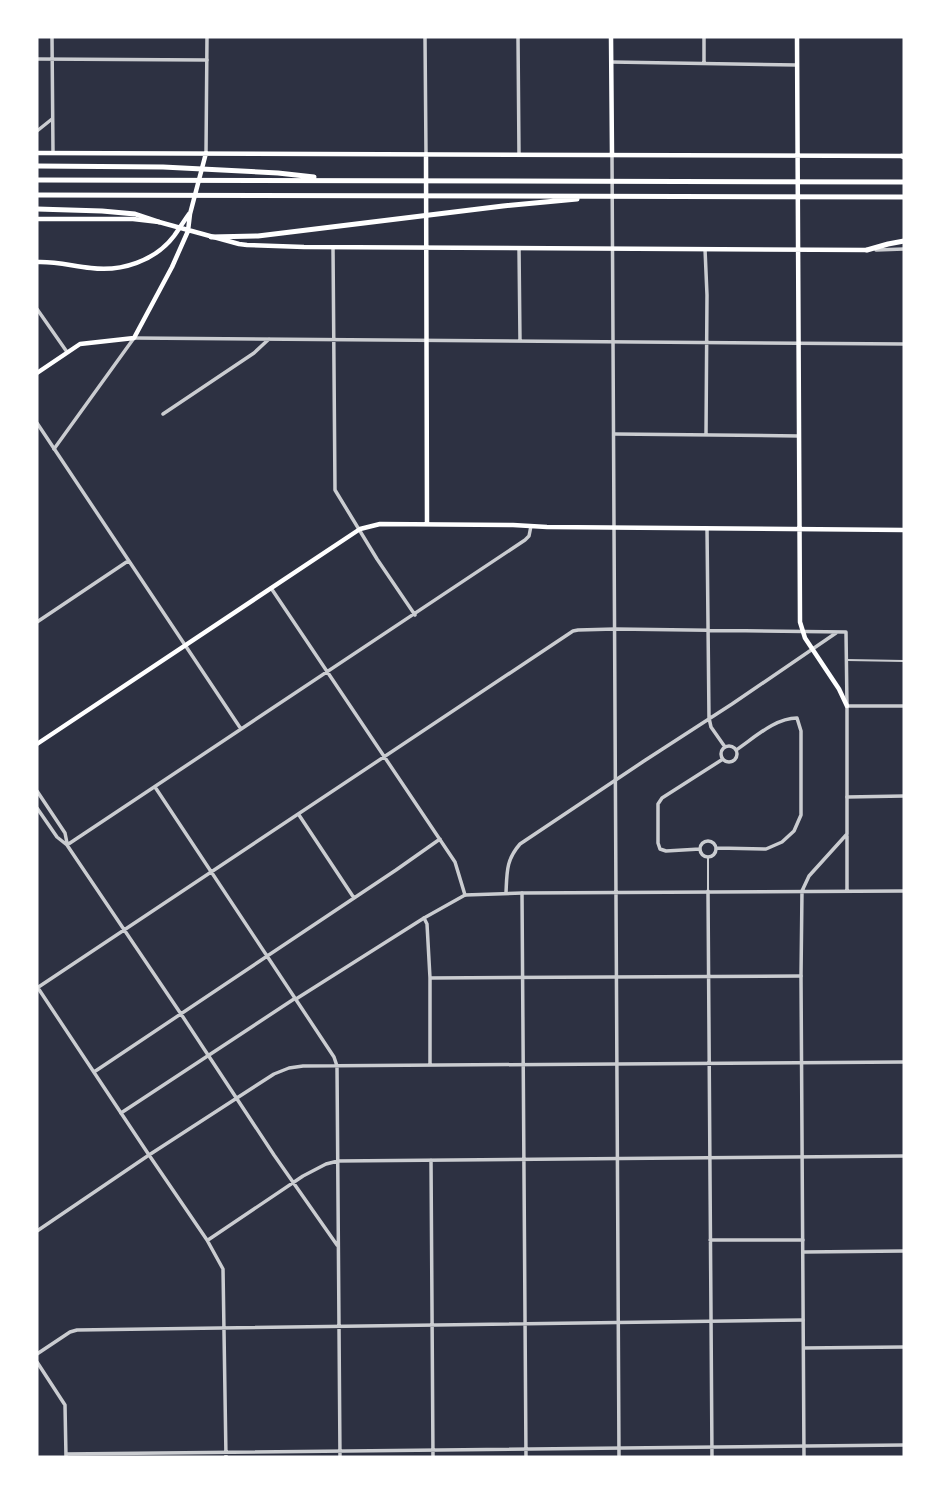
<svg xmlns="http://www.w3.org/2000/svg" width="941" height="1494" viewBox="0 0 941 1494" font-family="Barlow,sans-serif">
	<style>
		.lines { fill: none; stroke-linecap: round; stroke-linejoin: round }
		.service { stroke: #caccd0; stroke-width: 2 }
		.minor { stroke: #caccd0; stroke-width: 3.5 }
		.tertiary { stroke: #caccd0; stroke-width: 3.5 }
		.secondary { stroke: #fff; stroke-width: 4.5 }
		.motorway { stroke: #fff; stroke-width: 5 }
	</style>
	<rect width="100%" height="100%" fill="#2d3142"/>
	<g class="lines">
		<path class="service" d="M847,660L904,661
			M708,890V857"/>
		<path class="minor" d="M52,37L53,152
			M425,37L426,154
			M518,37L519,155
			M704,37V62
			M37,59L207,60
			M611,62L797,65
			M37,131L52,119
			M333,247L335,490L377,559L415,615
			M519,248L520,340
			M705,249L707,295L706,435
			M876,250L904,249
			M37,309L67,352
			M134,338L904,344
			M163,414L254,353L269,339
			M37,423L241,729
			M614,434L799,436
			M707,528L709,718L711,727L725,747
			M271,588L455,862L465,895
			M37,622L128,561
			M721 754a8 8 0 1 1 16 0a8 8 0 1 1-16 0Z
			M155,787L334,1057L337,1066L340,1457
			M37,791L65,833L67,843
			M847,797L904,796
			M37,808L57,837L67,845L71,851L181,1014L274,1155L337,1245
			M299,815L354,898
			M700 849a8 8 0 1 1 16 0a8 8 0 1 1-16 0Z
			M67,845L525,540L529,536L531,526
			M717,848L766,849L782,842L794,831L801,815V731L797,718C775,718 754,738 736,750
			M700,849L666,851L660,849L658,843V804L662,798L723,759
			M708,891L712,1457
			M506,893C507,872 506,860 520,844L644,761L732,704L836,633
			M522,893L526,1457
			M424,918L427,924L430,978V1065
			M430,978L801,976
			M37,988L573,631L578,630L615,629L846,632L847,706H904
			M38,988L121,1113
			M94,1072L396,870L440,839
			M431,1160L433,1457
			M208,1240L303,1176L326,1164L338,1161L904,1156
			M710,1240H803
			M804,1252L904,1251
			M804,1348L904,1347
			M37,1354L70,1332L77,1330L803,1320
			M37,1362L65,1405L66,1457
			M66,1454L904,1445
			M226,1457L223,1269L207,1240L149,1155L274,1074L289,1068L303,1066L904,1062"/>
		<path class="tertiary" d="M206,153L207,37
			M612,155L619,1457
			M54,449L134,338
			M847,891V836
			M37,1231L149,1155L121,1113L294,999H296L424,918L465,895L522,893L904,891
			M804,1457L801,976L802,891L809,876L847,834V706"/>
		<path class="secondary" d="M611,37L612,155
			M797,37L800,622L805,638L839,689L847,706
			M37,153L902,156
			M426,154L427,523
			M37,219H133L159,222L239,244L247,245L304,247L867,250
			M37,262C55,261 72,266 91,268C121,272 155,261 174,236C179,229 184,221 189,214
			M37,373L80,344L134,338L172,267L188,231L190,214L206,153
			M37,744L360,529L380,524L513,525L547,527L904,530"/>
		<path class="motorway" d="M902,156L904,157
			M37,166L163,167L278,173L314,177
			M37,180L904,182
			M37,195L904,197
			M37,209L102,211L135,214L159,222
			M211,237L258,236L503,206L577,199
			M867,250L888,244L904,241"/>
	</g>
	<rect width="941" height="1494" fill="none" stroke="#ffffff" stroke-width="77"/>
</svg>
